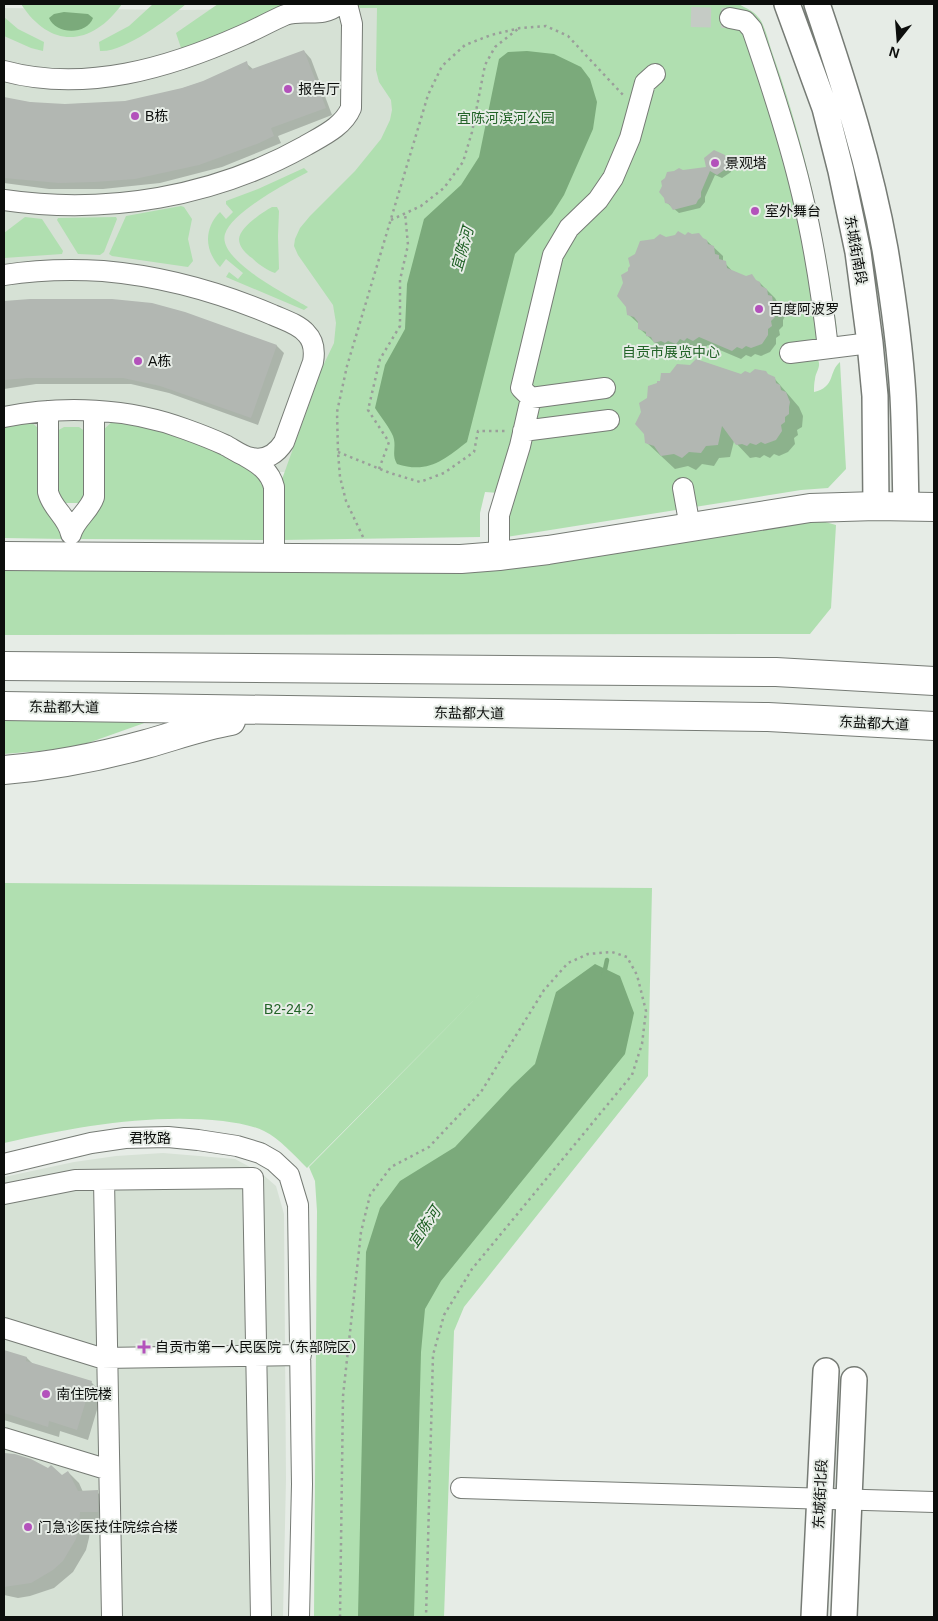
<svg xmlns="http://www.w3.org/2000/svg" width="938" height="1621" viewBox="0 0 938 1621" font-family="Arial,'Noto Sans SC',sans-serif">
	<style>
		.built { fill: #d6e1d5 }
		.green { fill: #b0dfb0 }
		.water { fill: #7baa7b }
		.shadow { fill: #0003 }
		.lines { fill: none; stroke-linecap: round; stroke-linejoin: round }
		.stream { stroke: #7baa7b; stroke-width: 4.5 }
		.building { fill: #b2b7b2 }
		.minor-tunnel { stroke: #c5cbc5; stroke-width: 20; stroke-dasharray: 20 10; stroke-linecap: butt }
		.minor-casing { stroke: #767b75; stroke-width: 22 }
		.major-casing { stroke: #767b75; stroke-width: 28 }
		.highway-casing { stroke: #767b75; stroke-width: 30 }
		.path { stroke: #9a9e9a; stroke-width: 2.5; stroke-dasharray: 2.5 4; stroke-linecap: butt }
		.minor { stroke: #fff; stroke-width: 20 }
		.major { stroke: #fff; stroke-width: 25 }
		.highway { stroke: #fff; stroke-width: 28 }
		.poi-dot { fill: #b352bb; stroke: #e6ece6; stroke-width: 2 }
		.labels { text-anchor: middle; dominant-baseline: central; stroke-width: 4; stroke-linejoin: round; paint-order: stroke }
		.poi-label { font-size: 14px; fill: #0c0e0c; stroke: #e6ece6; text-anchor: start }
		.park-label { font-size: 14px; fill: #226327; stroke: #e6ece6 }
		.street-label { font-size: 14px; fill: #0c0e0c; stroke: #e6ece6 }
		.water-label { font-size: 15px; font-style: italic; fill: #1b5d21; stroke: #e6ece6 }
	</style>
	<rect width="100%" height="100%" fill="#e6ece6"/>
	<path class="built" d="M453,7L290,472L4,471V8L179,10Z
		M163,1153L235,1159L261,1173L276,1186L284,1214L286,1479L283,1617H4V1177L74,1162L116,1156Z"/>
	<path class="green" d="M21,4H122C92,46 51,50 21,4Z
		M153,4H186C168,19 123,53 100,51L99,42L129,26Z
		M218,4H329L183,54L176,33Z
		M356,4H739C745,8 754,11 758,17C764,22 769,43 772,52C804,141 825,236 837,330L835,328L820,257L816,356C823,366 816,370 815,379C814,383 814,388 814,392C836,387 828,372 840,362L846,469L828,488L801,490L507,537L512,494L485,492L480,513V537L281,540V482L322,368L334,343L336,323L333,305L298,255L294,246L295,239L300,228L310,216L355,171L381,139L390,120L392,110L391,100L379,82L376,70L377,8H360Z
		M4,17L18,29L44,42L43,51L31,48L4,36Z
		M304,168L308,172C288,182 232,212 225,234C217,260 289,296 308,307L304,310L226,277L229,272L238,279L243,273L226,259L220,267C204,250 204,228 220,212L226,219L233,212L226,204V201L258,189Z
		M181,206L184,207L192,219L188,239L193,261L188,267L112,256L109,254L126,216Z
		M272,207H277L279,211L278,236L279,269L275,273C267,270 258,264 252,258C246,254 239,247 239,239C240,227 263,212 272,207Z
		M25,217L42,219L63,251L62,254L4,258V233Z
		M116,217L117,219L104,252L100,255L78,254L57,220L58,218Z
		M113,421L139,424L200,442L264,478L266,540L78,539L103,430Z
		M31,422L38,428L64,539L4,538V424Z
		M64,427H79L86,432L87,493L80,503H63L54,491L57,431Z
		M811,518L836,525L831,608L810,634L4,635V568L442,567Z
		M4,720L150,721L74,748L4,754Z
		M4,883L652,888L648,1076L464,1307L454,1331L444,1617H314L317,1211L315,1181L309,1167L481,993L307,1168C294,1155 280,1139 264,1131C252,1125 236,1123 223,1121C151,1113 74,1127 4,1143Z"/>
	<path class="water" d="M64,12L88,14L93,18C87,35 56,35 49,18L54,14Z
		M527,51L554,54L581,67L590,79L597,102L593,129L564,195L552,214L515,254L467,442C444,460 428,474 397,464C391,454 397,447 393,436C389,427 381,417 375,408L385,365L405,329L407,284L424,219L461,185L479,157L499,59L508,52Z
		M595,964L620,976L634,1013L625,1054L441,1281L425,1309L421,1352L414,1617H358L366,1252L380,1208L400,1181L455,1147L512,1086L535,1064L556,992Z"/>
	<path class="shadow" d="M304,51L311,59L332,115L278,136L281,143L222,167L160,183L103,189H49L4,183V99L50,105L126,102L161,95L204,82L246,63L254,70Z
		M724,157L729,161L731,172L722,178L715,175L705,197V202L700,208L679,213L666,202L683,171L707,168Z
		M685,236L707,241L723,256V261L734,273L760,283L775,298L785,316L783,320V326L779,330L780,335L776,338V344L770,352L761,356L755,354L751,357L746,355L741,359L708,345L703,349L696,346L693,349L690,347L685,351L677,349L674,351L670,349L664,351L640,329L639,324L628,314L627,306L666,238Z
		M30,300L277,346L284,353L258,425L169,393L131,384H36L4,389V303Z
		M742,375L774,378L799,407L803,416L802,427L797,430L798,435L794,438L795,444L788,452L779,456L774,454L770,458L764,455L760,458L756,457L750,458L734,441L730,457L719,458L714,466L702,464L696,470L688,466L675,469L646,442Z
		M4,1351L27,1358L33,1364L91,1382L102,1393L88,1440L60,1431L59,1437L4,1420Z
		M4,1454L12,1455L62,1477L68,1472L79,1483L83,1492H97L108,1503L109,1522H91L89,1538L86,1550L73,1572L54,1588L30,1596L18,1598L4,1595Z"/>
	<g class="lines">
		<path class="stream" d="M604,974L607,960"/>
	</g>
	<path class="building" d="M304,50L326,108L271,128L274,136L257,144L199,165L135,179L95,182L59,183L4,178V97L30,102L65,104L125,101L182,88L203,81L247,61L249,70Z
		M714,150L725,155L727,168L717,175L710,171L701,192V197L698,200L696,204L673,210L669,204L665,203L664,198L659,192L662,186L661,181L665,178L667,172L674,171L679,168L683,170L706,167L704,158Z
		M678,231L685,235L688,232L692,234L699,233L703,238L707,240L708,244L714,246L715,254L719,255V259L726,261L727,268L746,276L752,274L756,280L760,282L761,286L767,289L768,295L772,296L773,302L777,306L775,311V317L771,321L772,326L768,329V335L762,344L751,348L746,346L742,349L737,347L732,351L699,337L693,341L687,338L684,341L680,339L676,344L668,341L665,343L661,341L654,343L651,337L646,336V332L638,329V322L634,317L627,315L626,307L617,296L623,283L621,275L628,271V268L630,266L628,258L635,254L640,241L654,239L660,234L666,237L675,235Z
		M30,299H112L152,303L185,312L277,345L251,418L160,386L123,378H28L4,380V301Z
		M696,359L741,374L745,371L750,373L755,369L766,371L768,374L775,377L776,383L780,385L781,390L786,392L790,402L789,407V414L785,417V422L781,425L782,431L776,440L765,444L761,442L756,445L750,443L747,446L742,444L736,445L722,426L718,445L706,446L701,453L689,452L682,458L674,454L661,456L654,446L645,443L644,434L635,424L641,412L639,403L647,398L648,386L657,383V381H660L661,373H670L677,364L690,365Z
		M4,1350L27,1357L26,1361L92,1381L77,1430L49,1421L48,1427L4,1413Z
		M4,1453L15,1454L31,1459L48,1468L51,1465L62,1475L68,1471L78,1491L98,1490V1512H80L79,1527L76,1539L63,1561L53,1570L31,1583L4,1587Z"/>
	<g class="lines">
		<path class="minor-tunnel" d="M691,17L730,18"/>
		<defs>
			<path id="minor" d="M730,18L745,21L752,29C771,84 789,138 802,194C814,244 822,296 828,348
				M4,71C85,93 169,68 243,35C257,29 271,21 285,15C303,8 322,19 339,4
				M4,200C107,215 214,197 305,146C322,136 343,127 351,108L352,24L347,4
				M4,275C36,270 70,269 103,271C161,276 219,292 273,315C284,320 298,324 306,333C314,341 315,351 313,362L284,442C277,453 266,461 252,458C243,457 233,449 225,445C212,439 199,434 185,429C129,408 63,405 4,417
				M790,353L870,343
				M605,388L531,398L521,388L553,255L569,228L598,200L613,178L630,138L645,83L655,74
				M48,411V492C52,509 68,517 71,534C75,519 89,512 94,497V411
				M523,431L609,420
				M245,456C259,464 270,471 274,487V558
				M683,488L690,527
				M499,556V515L520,446L531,398
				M4,1164L91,1143L125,1138L168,1137L198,1140L237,1146L260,1153L274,1161L289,1175L298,1205L302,1484L299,1617
				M104,1180L112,1617
				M4,1194L75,1180L253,1178L261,1617
				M4,1328L101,1358L301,1355
				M4,1438L109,1470
				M461,1488L934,1502"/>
			<path id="major" d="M787,4L825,108L841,171L858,252L870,343L875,396L876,506
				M817,4C844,84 870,165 885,249C893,297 900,347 903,396C905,433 905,469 906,506
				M814,1617L826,1371
				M844,1617L854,1380"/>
			<path id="highway" d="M4,556L461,559L499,556L548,550L810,508L876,506L934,507
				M4,666L776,672L934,681
				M4,706L768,717L934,726
				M4,770C53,766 99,757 146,744C175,736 202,726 231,721"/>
		</defs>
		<use href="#minor" class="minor-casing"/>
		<use href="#major" class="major-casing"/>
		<use href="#highway" class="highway-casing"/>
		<path class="path" d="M391,220L421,206L444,188L463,162L472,132L485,65L495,47L518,29
			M338,452L390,473L420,482L444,473L474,452L478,431H506
			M379,469L389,442L368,410L380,359L400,326V280L408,245L405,213
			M363,537L346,501L340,477L338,452L337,412L347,366L428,95L442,66L465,45L491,35L520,28L546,26L568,36L625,97
			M340,1617L343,1396L361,1232L370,1195L391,1167L429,1147L481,1092L544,990L568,963L588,954L612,952L627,957L637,975L646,1011L642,1044L632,1075L472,1269L444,1315L433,1355L426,1617"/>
		<use href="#minor" class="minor"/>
		<use href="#major" class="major"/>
		<use href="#highway" class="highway"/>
	</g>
	<g class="poi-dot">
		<circle cx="288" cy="89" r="5"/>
		<circle cx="135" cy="116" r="5"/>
		<circle cx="715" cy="163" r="5"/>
		<circle cx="755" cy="211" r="5"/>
		<circle cx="759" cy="309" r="5"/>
		<circle cx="138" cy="361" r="5"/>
		<path d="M141.5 1339.5h5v5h5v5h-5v5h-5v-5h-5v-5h5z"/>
		<circle cx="46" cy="1394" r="5"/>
		<circle cx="28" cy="1527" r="5"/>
	</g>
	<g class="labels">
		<g class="poi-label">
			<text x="298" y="89">报告厅</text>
			<text x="145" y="116">B栋</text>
			<text x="725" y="163">景观塔</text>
			<text x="765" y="211">室外舞台</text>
			<text x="769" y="309">百度阿波罗</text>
			<text x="148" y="361">A栋</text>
			<text x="155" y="1347">自贡市第一人民医院（东部院区）</text>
			<text x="56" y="1394">南住院楼</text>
			<text x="38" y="1527">门急诊医技住院综合楼</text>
		</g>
		<g class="park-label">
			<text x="506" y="118">宜陈河滨河公园</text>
			<text x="671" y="352">自贡市展览中心</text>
			<text x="289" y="1009">B2-24-2</text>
		</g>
		<g class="street-label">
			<text transform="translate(856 250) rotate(80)">东城街南段</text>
			<text transform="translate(64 707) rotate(1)">东盐都大道</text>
			<text transform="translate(469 713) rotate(1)">东盐都大道</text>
			<text transform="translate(874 723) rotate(3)">东盐都大道</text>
			<text x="150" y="1138">君牧路</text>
			<text transform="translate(820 1494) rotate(-87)">东城街北段</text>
		</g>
		<g class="water-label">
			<text transform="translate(462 249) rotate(-74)">宜陈河</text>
			<text transform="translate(424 1227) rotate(-56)">宜陈河</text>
		</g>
	</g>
	<rect width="938" height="1621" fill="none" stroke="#0c0e0c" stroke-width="10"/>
	<g transform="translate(898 40) rotate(197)" stroke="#e6ece6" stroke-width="4" paint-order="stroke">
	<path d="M0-4L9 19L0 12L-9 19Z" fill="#0c0e0c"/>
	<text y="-8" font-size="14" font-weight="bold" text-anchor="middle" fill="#0c0e0c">N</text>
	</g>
</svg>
